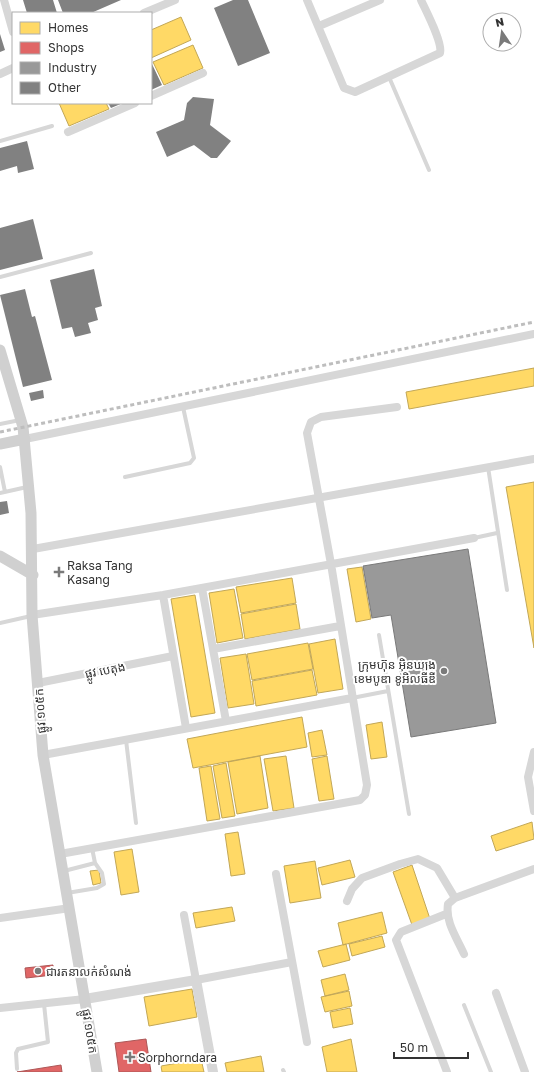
<svg xmlns="http://www.w3.org/2000/svg" width="534" height="1072" viewBox="0 0 534 1072" font-family="'Golos Text','Noto Sans Khmer',sans-serif">
	<style>
		.homes { fill: #ffd966; stroke: #c2a757 }
		.shops { fill: #e06666; stroke: #ac5757 }
		.industry { fill: #999; stroke: #7a7a7a }
		.building { fill: #818181 }
		.lines { fill: none; stroke-linecap: round; stroke-linejoin: round }
		.service { stroke: #d7d7d7; stroke-width: 4 }
		.minor { stroke: #d7d7d7; stroke-width: 8 }
		.tertiary { stroke: #d7d7d7; stroke-width: 10 }
		.secondary { stroke: #d0d0d0; stroke-width: 11 }
		.rail { stroke: #bebebe; stroke-width: 3; stroke-dasharray: 4 3; stroke-linecap: butt }
		.poi-dot { fill: #7a7a7a; stroke: #fff; stroke-width: 1.5 }
		.labels { text-anchor: middle; dominant-baseline: central; stroke-width: 4; stroke-linejoin: round; paint-order: stroke }
		.poi-label { font-size: 12px; fill: #333; stroke: #fff; text-anchor: start }
		.street-label { font-size: 12px; fill: #333; stroke: #fff }
	</style>
	<rect width="100%" height="100%" fill="#fff"/>
	<path class="homes" d="M181,17L191,40L151,58V30Z
		M193,45L203,68L164,85L153,62Z
		M59,103H106L109,109L69,126Z
		M534,368V386L409,409L406,392Z
		M534,482V648L506,487Z
		M362,567L371,619L356,622L347,569Z
		M292,578L296,603L241,613L236,587Z
		M234,589L243,638L217,643L209,593Z
		M195,595L215,713L191,717L171,599Z
		M296,604L300,629L245,639L241,614Z
		M335,639L343,689L318,693L309,644Z
		M308,643L313,669L252,680L247,654Z
		M246,654L254,704L228,708L220,658Z
		M312,670L317,695L256,706L252,681Z
		M302,717L307,747L193,768L187,739Z
		M382,722L387,757L371,759L366,725Z
		M322,730L327,755L312,757L308,733Z
		M260,756L268,808L237,814L228,762Z
		M286,756L294,808L273,811L264,759Z
		M327,756L334,799L319,801L312,759Z
		M226,763L235,816L222,818L213,766Z
		M211,766L220,819L207,821L199,768Z
		M532,822L534,839L496,851L491,836Z
		M238,832L245,874L231,876L225,834Z
		M132,849L139,892L121,895L114,852Z
		M350,860L355,877L322,885L318,868Z
		M315,861L321,898L290,903L284,866Z
		M412,865L430,919L412,925L393,872Z
		M99,870L101,883L93,885L90,871Z
		M232,907L235,921L196,928L193,913Z
		M382,912L387,933L343,945L338,923Z
		M382,936L385,947L352,956L349,944Z
		M346,944L350,960L323,967L318,951Z
		M345,974L349,990L325,996L321,980Z
		M192,989L197,1017L149,1026L144,997Z
		M349,991L352,1006L325,1012L321,997Z
		M350,1008L353,1024L333,1028L330,1012Z
		M351,1039L357,1072H327L322,1047Z
		M261,1056L264,1072H227L225,1063Z
		M201,1059L204,1072H162L161,1066Z"/>
	<path class="shops" d="M53,965V975L26,978L25,968Z
		M146,1039L151,1072H119L115,1043Z
		M61,1065L62,1072H17Z"/>
	<path class="industry" d="M468,549L496,723L411,737L391,615L372,618L363,566Z"/>
	<path class="building" d="M23,0H53L57,13H27Z
		M58,0H121L91,13H63Z
		M233,0H248L270,53L238,66L214,8Z
		M0,34L5,50L0,52Z
		M151,62L162,85L151,90Z
		M193,97L214,99L210,125L231,141L217,158H211L194,145L167,157L156,132L184,120L187,103Z
		M108,103H123L111,108Z
		M27,141L34,169L18,173L17,166L0,171V148Z
		M33,219L43,259L0,270V228Z
		M94,269L102,306L95,308L98,320L88,323L91,333L75,337L72,327L62,329L50,280Z
		M25,289L32,317L35,316L52,380L23,387L0,295Z
		M43,390L44,398L31,401L29,393Z
		M7,501L9,513L0,515V502Z"/>
	<g class="lines">
		<path class="service" d="M389,77L429,170
			M0,141L52,126
			M0,277L91,253
			M0,424L20,420
			M0,467L5,492
			M488,467L507,590
			M125,477L190,463L194,458L183,407
			M0,493L27,487
			M474,538L497,533
			M0,623L31,616
			M379,635L409,814
			M352,698L388,691
			M126,740L136,823
			M64,871L95,863
			M67,893L97,888L104,884L102,873L95,863L92,848
			M464,1005L491,1072
			M17,1069L16,1053L18,1049L48,1042L44,1004
			M283,1070L284,1072"/>
		<path class="minor" d="M4,0L13,32
			M307,0L344,88L355,92L440,53C443,43 426,11 421,0
			M144,13L175,0
			M319,26L380,0
			M0,74L13,68
			M151,96L203,73
			M68,132L135,103
			M25,439L534,334
			M33,549L534,459
			M202,588L226,721
			M163,595L186,728
			M32,615L163,595L474,538
			M213,649L340,626
			M38,683L173,656
			M534,752L528,777L534,811
			M43,755L352,698
			M60,854L360,800L365,795L367,785L331,564L307,433L311,422L321,417L397,407
			M276,874L307,1042
			M347,901L352,889L362,878L400,864L418,859L437,868L455,898
			M446,914L401,932L396,940L447,1072
			M184,915L196,980L292,962
			M0,918L70,908
			M464,954C457,938 445,922 448,904L455,898L534,869
			M496,993L525,1072
			M0,1008L85,999"/>
		<path class="tertiary" d="M85,999L196,980L213,1072"/>
		<path class="secondary" d="M0,350L23,427L31,513L32,615L43,755L97,1072
			M0,444L25,439
			M0,556L33,575"/>
		<path class="rail" d="M0,432L534,322"/>
	</g>
	<g class="poi-dot">
		<path d="M57 566h4v4h4v4h-4v4h-4v-4h-4v-4h4z"/>
		<circle cx="444" cy="671" r="4"/>
		<circle cx="38" cy="971" r="4"/>
		<path d="M128 1051h4v4h4v4h-4v4h-4v-4h-4v-4h4z"/>
	</g>
	<g class="labels">
		<g class="poi-label">
			<text x="67" y="565">Raksa Tang<tspan x="67" dy="14">Kasang</tspan></text>
			<text x="436" y="664" text-anchor="end">ក្រុមហ៊ុន អ៊ិនឃ្យុង<tspan x="436" dy="14">ខេមបូឌា ខូអិលធីឌី</tspan></text>
			<text x="46" y="971">ជារតនាលក់សំណង់</text>
			<text x="138" y="1057">Sorphorndara</text>
		</g>
		<g class="street-label">
			<text transform="translate(105 670) rotate(-11)">ផ្លូវ បេតុង</text>
			<text transform="translate(40 711) rotate(-94)">ផ្លូវ ១០៥ក</text>
			<text transform="translate(90 1031) rotate(81)">ផ្លូវ ១០៥ក</text>
		</g>
	</g>
	<rect x="12" y="12" width="140" height="92" fill="#ffffff" stroke="#adadad"/>
	<rect x="20" y="22" width="20" height="12" fill="#ffd966" stroke="#adadad"/>
	<text x="48" y="32" font-size="12" fill="#333333">Homes</text>
	<rect x="20" y="42" width="20" height="12" fill="#e06666" stroke="#adadad"/>
	<text x="48" y="52" font-size="12" fill="#333333">Shops</text>
	<rect x="20" y="62" width="20" height="12" fill="#999999" stroke="#adadad"/>
	<text x="48" y="72" font-size="12" fill="#333333">Industry</text>
	<rect x="20" y="82" width="20" height="12" fill="#818181" stroke="#adadad"/>
	<text x="48" y="92" font-size="12" fill="#333333">Other</text>
	<g transform="translate(502 32) rotate(347)"><circle r="19" fill="#ffffff" stroke="#adadad"/>
	<path d="M0-3L7 15L0 10L-7 15Z" fill="#7a7a7a"/>
	<text y="-6" font-size="11" font-weight="bold" text-anchor="middle" fill="#333333">N</text>
	</g>
	<path d="M394 1052v6h74v-6" fill="none" stroke="#333333" stroke-width="2"/>
	<text x="400" y="1052" font-size="12" fill="#333333" stroke="#ffffff" stroke-width="3" paint-order="stroke">50 m</text>
</svg>
